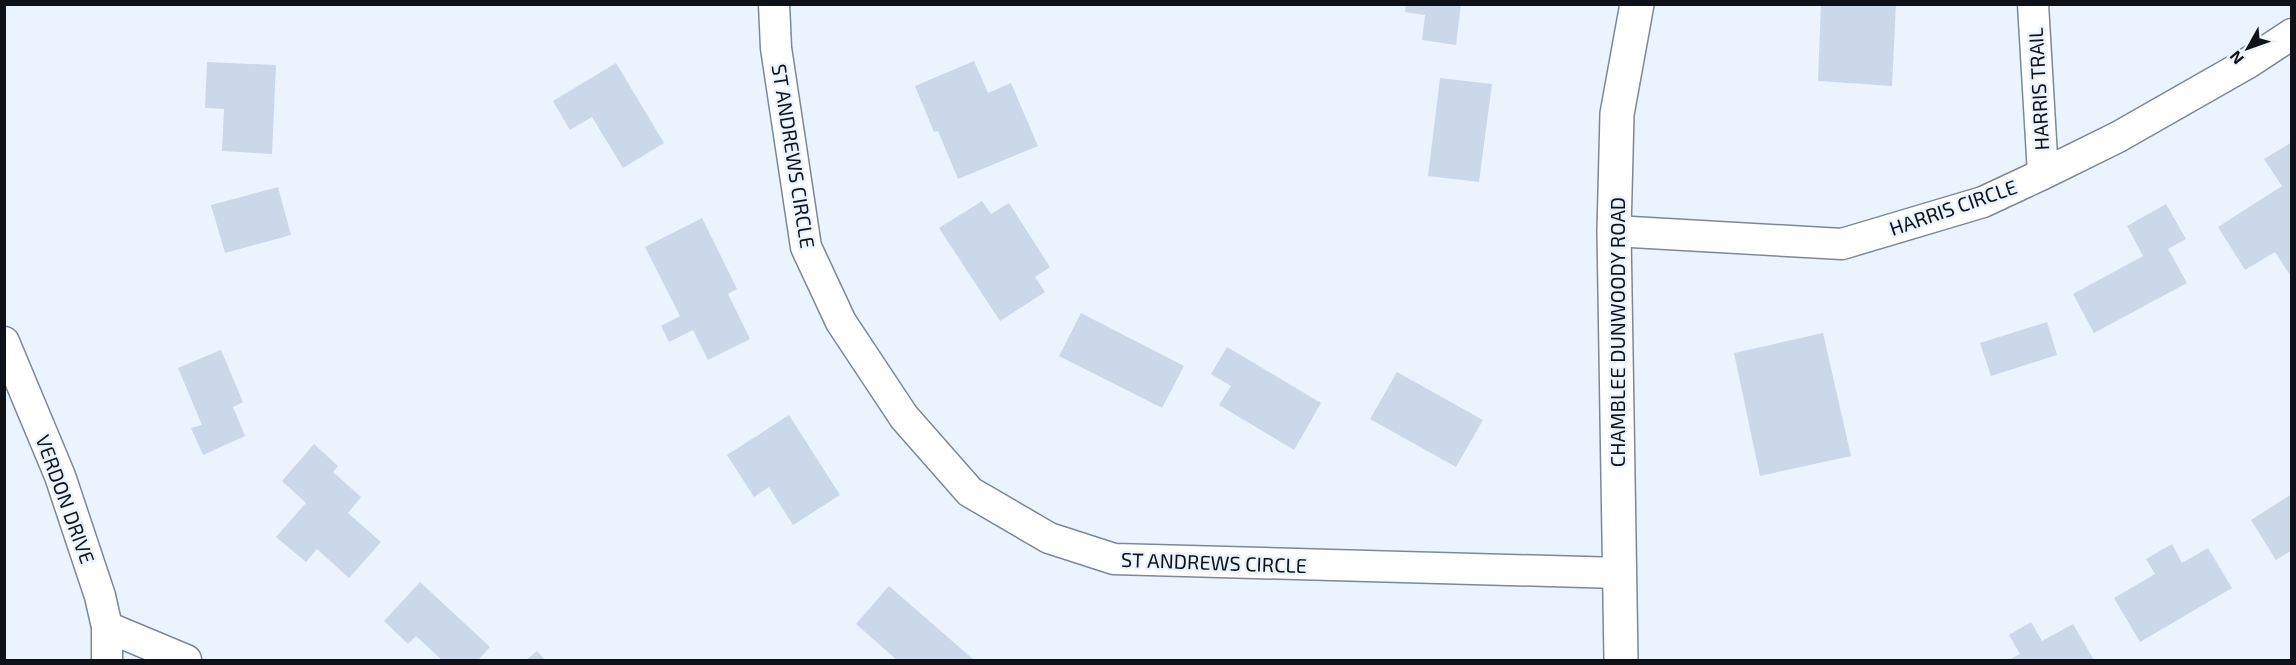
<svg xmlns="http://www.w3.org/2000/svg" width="2296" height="665" viewBox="0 0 2296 665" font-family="'Exo 2',sans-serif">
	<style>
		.building { fill: #cbd8ea }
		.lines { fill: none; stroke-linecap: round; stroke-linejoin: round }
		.street-casing { stroke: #7c8898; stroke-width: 33 }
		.secondary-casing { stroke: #7c8898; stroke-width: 36 }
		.street { stroke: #fff; stroke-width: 30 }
		.secondary { stroke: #fff; stroke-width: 33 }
		.labels { text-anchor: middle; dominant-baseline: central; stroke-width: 5; stroke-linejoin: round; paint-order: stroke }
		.street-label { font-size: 20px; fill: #0e1218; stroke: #ebf3fe }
	</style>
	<rect width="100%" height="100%" fill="#ebf3fe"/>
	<path class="building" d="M1406,4H1461L1456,45L1422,40L1425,15L1405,12Z
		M1821,4H1896L1892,86L1818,81Z
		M974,61L988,93L1011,83L1038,146L958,179L938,131L934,132L915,86Z
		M207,62L276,65L272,154L222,151L224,109L205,108Z
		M616,63L664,143L623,168L592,117L570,130L553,101Z
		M1440,78L1492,84L1479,182L1428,176Z
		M2292,142V278L2275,252L2245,270L2218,227L2282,186L2264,159Z
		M278,187L291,235L225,253L211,205Z
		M982,201L991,214L1009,203L1050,267L1035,277L1045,292L1000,321L939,228Z
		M2166,204L2186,239L2168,249L2187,283L2094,333L2073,294L2143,256L2127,226Z
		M702,218L737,289L728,294L750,339L708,360L693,330L669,342L661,326L680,316L645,247Z
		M1081,313L1184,366L1162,408L1059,356Z
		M2047,322L2057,355L1991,376L1980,343Z
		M1823,333L1851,456L1760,476L1734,353Z
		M1227,347L1321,403L1294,450L1219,405L1231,386L1211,374Z
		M221,350L243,402L233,407L245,436L203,455L191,428L202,425L178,368Z
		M1397,372L1483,420L1456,467L1370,419Z
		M789,415L840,495L793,525L769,487L754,497L727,455Z
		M314,444L338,466L333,472L361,497L348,513L381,542L349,578L317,549L306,562L276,537L306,503L282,481Z
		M2292,494V550L2276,560L2251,520Z
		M2172,544L2182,563L2208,548L2232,588L2140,642L2114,598L2155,574L2146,559Z
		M420,582L490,647L478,660H442L416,636L408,644L384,621Z
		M889,586L974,660H897L856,624Z
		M2031,622L2042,641L2073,624L2094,660H2009L2020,654L2009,635Z
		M537,651L545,660H526Z"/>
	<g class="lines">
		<defs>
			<path id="street" d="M774,4L776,48L806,247L841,322L904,417L970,492L1049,538L1114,559L1619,573
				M2033,4L2043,174
				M1614,231L1842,244L1983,202L2043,174L2118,137L2248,63L2292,34
				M4,342L60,476L100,596L107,627V660
				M107,627L186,660"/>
			<path id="secondary" d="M1621,660L1614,231L1617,114L1637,4"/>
		</defs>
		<use href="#street" class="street-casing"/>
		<use href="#secondary" class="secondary-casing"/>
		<use href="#street" class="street"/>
		<use href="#secondary" class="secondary"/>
	</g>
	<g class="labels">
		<g class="street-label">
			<text transform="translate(2038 89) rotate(-93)">HARRIS TRAIL</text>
			<text transform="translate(794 156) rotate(81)">ST ANDREWS CIRCLE</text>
			<text transform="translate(1953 207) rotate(-19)">HARRIS CIRCLE</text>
			<text transform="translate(1617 332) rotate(-90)">CHAMBLEE DUNWOODY ROAD</text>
			<text transform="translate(66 499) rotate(70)">VERDON DRIVE</text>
			<text transform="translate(1214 562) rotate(2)">ST ANDREWS CIRCLE</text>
		</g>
	</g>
	<rect width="2296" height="665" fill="none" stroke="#0e1218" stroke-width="12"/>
	<g transform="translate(2248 48) rotate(230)" stroke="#ebf3fe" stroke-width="4.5" paint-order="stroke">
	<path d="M0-4.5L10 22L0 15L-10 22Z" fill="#0e1218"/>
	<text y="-9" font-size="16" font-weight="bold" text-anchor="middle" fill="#0e1218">N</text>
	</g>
</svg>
